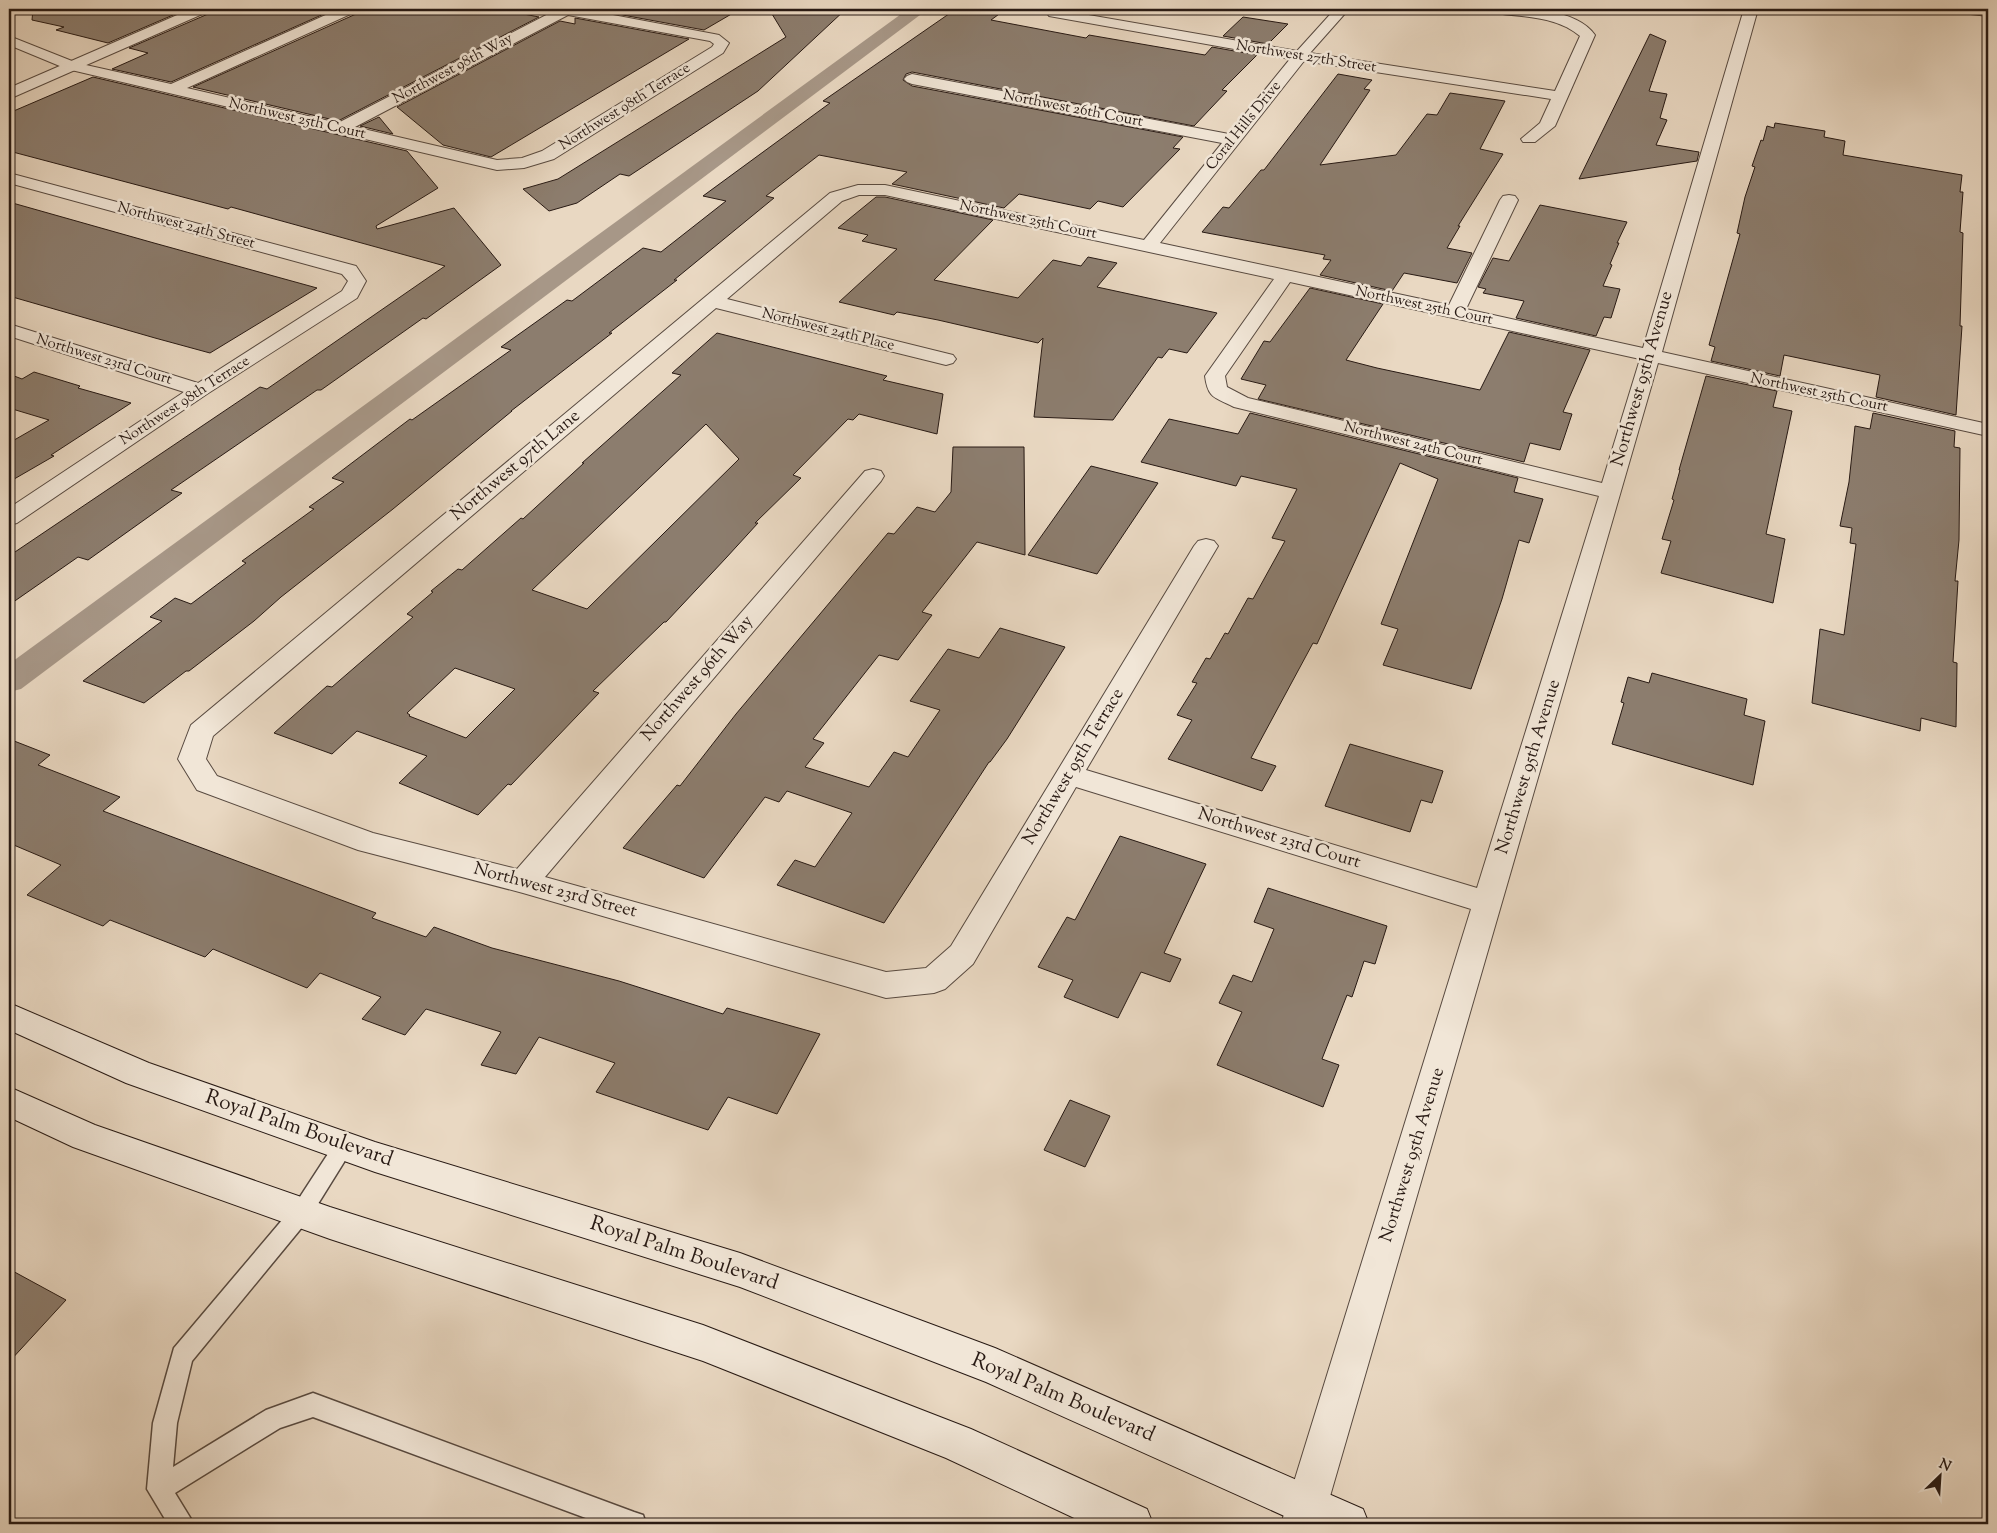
<svg xmlns="http://www.w3.org/2000/svg" width="1997" height="1533" viewBox="0 0 1997 1533" font-family="'Sorts Mill Goudy',serif">
	<style>
		.lines { fill: none; stroke-linecap: round; stroke-linejoin: round }
		.canal { fill: #a79787; fill-rule: evenodd }
		.building { fill: #8c7d6e; stroke: #281a14; fill-rule: evenodd }
		.service-casing { stroke: #584a40; stroke-width: 3 }
		.minor-casing { stroke: #584a40; stroke-width: 2 }
		.tertiary-casing { stroke: #584a40; stroke-width: 2 }
		.secondary-casing { stroke: #281a14; stroke-width: 2 }
		.service { fill: #f1e6d7; fill-rule: evenodd }
		.minor { fill: #f1e6d7; fill-rule: evenodd }
		.tertiary { fill: #f1e6d7; fill-rule: evenodd }
		.secondary { fill: #f1e6d7; fill-rule: evenodd }
		.labels { text-anchor: middle; dominant-baseline: central; stroke-width: 5; stroke-linejoin: round; paint-order: stroke }
		.far-street-label { font-size: 15px; fill: #281a14; stroke: #f1e6d7 }
		.street-label { font-size: 18px; fill: #281a14; stroke: #f1e6d7 }
		.near-street-label { font-size: 21px; fill: #281a14; stroke: #f1e6d7 }
	</style>
	<rect width="100%" height="100%" fill="#e9d8c2"/>
	<filter id="stains"><feTurbulence type="fractalNoise" baseFrequency=".004" numOctaves="4"/><feColorMatrix values="0 0 0 0 .2 0 0 0 0 .09 0 0 0 0 .02 0 0 0 .5 -.17"/></filter>
	<radialGradient id="worn" r=".72"><stop offset=".6" stop-color="#630" stop-opacity="0"/><stop offset="1" stop-color="#630" stop-opacity=".3"/></radialGradient>
	<g class="lines">
		<path class="canal" d="M908,9H928L21,689L9,692V664Z"/>
	</g>
	<path class="building" d="M33,9H187L108,43L56,30L64,27L32,20Z
		M211,9H245L265,13L275,9H335L171,82L112,69L148,53L129,48L208,14Z
		M359,9H498L539,17L338,121L193,87L356,14Z
		M590,9H740L704,30Z
		M769,9H846L758,91L629,176L620,174L577,203L549,211L523,189L558,179L786,37Z
		M956,9H1006L991,20L1086,38L1089,35L1205,55L1212,47L1257,55L1222,90L1227,91L1194,126L912,72L906,74L903,80L912,86L1183,137L1173,148L1180,149L1123,207L1098,201L1090,209L1019,194L1004,208L892,184L907,172L819,155L766,196L774,198L674,280H677L609,333H612L511,411H512L393,509L281,597L254,621L189,671H186L144,703L83,681L162,621L150,617L175,598L191,604L246,563L242,561L314,509L309,507L344,482L332,478L410,419L412,420L511,350L501,347L567,300L572,301L643,248L661,252L726,201L703,196L830,103L823,101Z
		M1243,17L1288,24L1268,44L1223,36Z
		M575,18L689,39L491,157L443,145L397,107L560,21L575,24Z
		M1650,34L1666,41L1649,91L1667,94L1660,118L1667,120L1656,145L1699,152L1697,161L1579,179Z
		M1338,74L1372,80L1364,89L1370,90L1320,165L1396,155L1427,114L1437,115L1450,93L1505,101L1480,149L1503,154L1458,226H1460L1447,248L1472,253L1457,283L1404,273L1392,291L1320,275L1331,260L1323,259L1325,255L1202,232L1223,207L1229,208L1261,170H1264Z
		M93,77L407,151L438,188L376,226L377,229L454,208L501,265L426,319L423,318L321,390H317L171,490L182,493L88,560L78,557L9,605V556L260,387L267,389L445,266L231,207L228,209L9,151V113Z
		M379,117L393,134L360,126Z
		M1775,123L1825,131L1824,137L1845,141L1843,155L1962,175L1960,192H1963L1960,232L1963,233L1960,326H1962L1956,415L1876,397L1880,375L1784,355L1780,376L1711,361L1715,347L1709,345L1740,234L1737,233L1745,197L1755,167L1752,166L1761,140L1763,141L1767,126L1774,128Z
		M876,197H885L993,220L934,280L1018,298L1053,260L1081,266L1088,257L1117,263L1097,287L1217,313L1187,353L1169,349L1162,358L1158,357L1113,420L1034,417L1043,338L1038,343L938,320L897,312L894,315L839,302L897,249L862,241L868,235L838,228Z
		M9,202L154,243L317,288L210,353L155,338L9,296Z
		M1540,205L1627,222L1617,243H1619L1610,264L1612,265L1603,286L1620,289L1611,318L1604,317L1596,336L1516,318L1524,301L1483,293L1486,289L1478,287L1493,258L1509,261Z
		M1310,288L1383,304L1346,360L1377,368L1480,390L1509,332L1590,350L1563,412L1572,414L1560,450L1530,443L1524,462L1258,399L1266,385L1241,379L1264,341L1270,342Z
		M717,333L887,376L883,380L943,394L937,434L859,414L853,420L848,419L793,475L801,478L755,523H758L726,558L666,622H664L593,691L599,693L511,785L508,784L478,815L399,783L427,756L357,731L332,754L274,733L327,686L332,687L413,617L407,614L433,592L431,591L458,569L462,570L521,518L523,519L584,463H582L681,375L672,373ZM706,424L739,459L587,609L532,590ZM455,668L515,689L466,738L409,716L410,715L407,713Z
		M34,372L80,386L78,388L131,403L51,455L54,456L9,482V443L49,420L9,408V374L22,379Z
		M1706,376L1777,391L1773,407L1792,411L1766,534L1785,539L1773,603L1661,573L1671,541L1662,539L1674,500L1672,499L1680,470H1679Z
		M1250,413L1518,478L1514,492L1543,499L1529,543L1519,540L1502,599L1471,689L1383,665L1398,629L1381,624L1438,479L1400,463L1317,644L1313,643L1251,758L1276,766L1262,791L1168,759L1192,720L1177,715L1197,683L1192,682L1206,658L1210,659L1225,633L1228,634L1248,598L1253,599L1285,541L1272,538L1297,489L1241,476L1236,486L1141,462L1169,419L1238,434Z
		M1873,413L1955,431L1954,447L1960,448L1959,540L1955,581H1958L1953,662L1957,663L1956,727L1921,718L1920,731L1812,703L1820,629L1844,635L1856,544L1850,543L1852,528L1840,526L1849,482L1855,426L1870,429Z
		M953,447H1024L1025,555L977,542L922,612L932,615L898,660L879,655L813,739L824,743L805,767L869,787L894,752L908,757L940,710L910,701L948,649L979,658L1000,628L1065,647L1007,739L990,762H989L884,923L777,885L795,860L815,867L852,813L787,791L779,802L765,797L704,878L623,848L677,785L680,786L736,714L888,533L894,534L917,507L935,512L951,492Z
		M1091,466L1158,483L1097,574L1028,555Z
		M1652,673L1747,699L1744,715L1765,721L1753,785L1612,744L1624,703L1621,702L1628,677L1649,683Z
		M9,739L50,755L38,765L120,797L103,811L376,913L372,918L426,937L434,927L492,948L619,981L723,1014L727,1008L820,1034L777,1114L728,1097L708,1130L596,1092L615,1063L539,1037L516,1074L481,1065L501,1032L426,1009L405,1035L362,1019L381,997L320,973L307,988L213,949L205,957L110,920L103,926L27,895L61,865L9,843Z
		M1350,744L1443,771L1432,803L1421,800L1410,832L1325,806Z
		M1120,836L1206,864L1164,953L1181,959L1170,982L1141,972L1118,1018L1064,997L1073,980L1038,967L1067,917L1075,920Z
		M1268,888L1387,926L1375,964L1364,961L1352,997L1347,995L1322,1059L1339,1065L1323,1107L1217,1065L1242,1012L1219,1003L1233,975L1252,982L1274,929L1254,922Z
		M1070,1100L1110,1116L1085,1167L1044,1150Z
		M9,1269L66,1300L9,1362Z"/>
	<g class="lines">
		<defs>
			<path id="service" d="M344,1137L351,1140L354,1146L308,1220L192,1361L177,1423L173,1467L266,1410L313,1393L634,1512L643,1515L646,1524H602L313,1417L280,1428L175,1493L194,1524H168L147,1489L153,1423L174,1348L294,1206L337,1140Z"/>
			<path id="minor" d="M339,9H357L355,12L187,88L338,123L554,11L553,9H581L714,34L719,35L729,43L723,53L554,159L524,168L497,170L67,69L9,45V36L77,63L171,84ZM568,15L710,41L714,44L712,47L542,151L522,158L497,160L355,127Z
				M1054,9L1297,51L1335,9H1349L1310,53L1555,91L1580,36C1556,16 1524,17 1494,13L1487,9C1518,7 1575,7 1595,35L1555,126L1535,142H1523L1521,139L1540,123L1551,99L1304,61L1160,243L1449,305L1500,200L1503,196L1509,195L1515,196L1518,200L1466,309L1643,348L1744,9H1758L1662,352L1988,424V436L1658,363L1322,1524H1281L1471,909L1076,787L973,964L945,989L934,993L886,998L523,893L358,850L197,790L178,759L191,725L830,193L858,185H885L1144,240L1222,143L912,84L907,82L904,79L907,76L912,74L1229,134L1290,59L1049,16L1047,13ZM859,195H885L1274,279L1205,376C1208,399 1215,397 1234,407L1599,496L1477,888L1086,770L1218,546L1214,541L1206,539L1198,541L1194,546L951,946L926,968L886,972L545,877L881,481L884,476L881,471L873,469L865,471L517,869L373,833L217,776L206,759L213,736L716,308L946,365L953,363L956,359L953,355L727,299L842,201ZM1290,282L1640,359L1602,483L1248,398L1227,387L1225,376Z
				M1955,9H1988V16L1962,13Z
				M9,173L356,266L366,281L357,298L207,394L17,523L9,525V508L184,392L9,336V324L198,383L342,291L348,281L342,274L9,183Z"/>
			<path id="tertiary" d="M191,9H209L207,12L9,99V88Z"/>
			<path id="secondary" d="M9,1003L149,1063L375,1142L740,1253L995,1348L1363,1509L1369,1524H1302L986,1382L740,1287L375,1172L126,1083L9,1030Z
				M9,1087L95,1125L330,1207L703,1325L971,1429L1147,1509L1153,1524H1087L946,1458L703,1361L330,1239L73,1147L9,1117Z"/>
		</defs>
		<use href="#service" class="service-casing"/>
		<use href="#minor" class="minor-casing"/>
		<use href="#tertiary" class="tertiary-casing"/>
		<use href="#secondary" class="secondary-casing"/>
		<use href="#service" class="service"/>
		<use href="#minor" class="minor"/>
		<use href="#tertiary" class="tertiary"/>
		<use href="#secondary" class="secondary"/>
	</g>
	<g class="labels">
		<g class="far-street-label">
			<text transform="translate(1306 57) rotate(9)">Northwest 27th Street</text>
			<text transform="translate(453 69) rotate(-28)">Northwest 98th Way</text>
			<text transform="translate(625 107) rotate(-32)">Northwest 98th Terrace</text>
			<text transform="translate(1073 109) rotate(11)">Northwest 26th Court</text>
			<text transform="translate(297 119) rotate(13)">Northwest 25th Court</text>
			<text transform="translate(1244 126) rotate(-51)">Coral Hills Drive</text>
			<text transform="translate(1028 220) rotate(12)">Northwest 25th Court</text>
			<text transform="translate(186 226) rotate(15)">Northwest 24th Street</text>
			<text transform="translate(1424 306) rotate(12)">Northwest 25th Court</text>
			<text transform="translate(828 330) rotate(14)">Northwest 24th Place</text>
			<text transform="translate(104 360) rotate(17)">Northwest 23rd Court</text>
			<text transform="translate(1819 393) rotate(12)">Northwest 25th Court</text>
			<text transform="translate(185 401) rotate(-33)">Northwest 98th Terrace</text>
			<text transform="translate(1413 444) rotate(14)">Northwest 24th Court</text>
		</g>
		<g class="street-label">
			<text transform="translate(1643 379) rotate(-74)">Northwest 95th Avenue</text>
			<text transform="translate(516 466) rotate(-40)">Northwest 97th Lane</text>
			<text transform="translate(698 679) rotate(-49)">Northwest 96th Way</text>
			<text transform="translate(1074 767) rotate(-59)">Northwest 95th Terrace</text>
			<text transform="translate(1529 767) rotate(-73)">Northwest 95th Avenue</text>
			<text transform="translate(1279 839) rotate(17)">Northwest 23rd Court</text>
			<text transform="translate(555 891) rotate(15)">Northwest 23rd Street</text>
			<text transform="translate(1413 1155) rotate(-73)">Northwest 95th Avenue</text>
		</g>
		<g class="near-street-label">
			<text transform="translate(299 1129) rotate(19)">Royal Palm Boulevard</text>
			<text transform="translate(684 1254) rotate(18)">Royal Palm Boulevard</text>
			<text transform="translate(1063 1398) rotate(23)">Royal Palm Boulevard</text>
		</g>
	</g>
	<rect width="1997" height="1533" fill="none" stroke="#e9d8c2" stroke-width="30"/>
	<rect x="10" y="10" width="1977" height="1513" fill="none" stroke="#281a14" stroke-width="2.5"/>
	<rect x="15" y="15" width="1967" height="1503" fill="none" stroke="#281a14"/>
	<g transform="translate(1940 1476) rotate(25)" stroke="#f1e6d7" stroke-width="4" paint-order="stroke">
	<path d="M0-4L9 19L0 12L-9 19Z" fill="#281a14"/>
	<text y="-8" font-size="14" font-weight="bold" text-anchor="middle" fill="#281a14">N</text>
	</g>
	<rect width="100%" height="100%" filter="url(#stains)"/>
	<rect width="100%" height="100%" fill="url(#worn)"/>
</svg>
